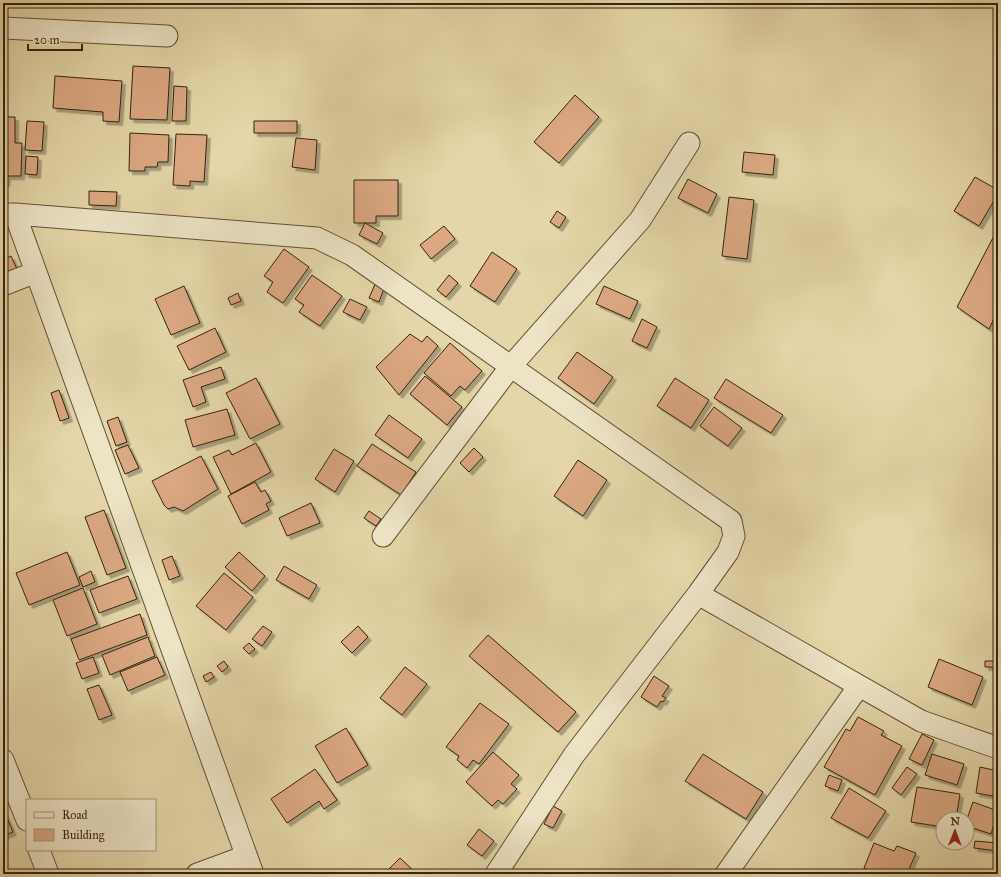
<svg xmlns="http://www.w3.org/2000/svg" width="1001" height="877" viewBox="0 0 1001 877" font-family="'IM FELL Great Primer',serif">
	<style>
		.building { fill: #dba882; stroke: #35230f; filter: url(#shadow) }
		.lines { fill: none; stroke-linecap: round; stroke-linejoin: round }
		.minor-casing { stroke: #615035; stroke-width: 23 }
		.minor { stroke: #ede4c6; stroke-width: 21 }
	</style>
	<defs>
		<filter id="shadow"><feDropShadow dx="3.5" dy="3.5" stdDeviation="0" flood-color="#0004"/></filter>
	</defs>
	<rect width="100%" height="100%" fill="#e4d6a8"/>
	<filter id="stains"><feTurbulence type="fractalNoise" baseFrequency=".005" numOctaves="4"/><feColorMatrix values="0 0 0 0 .2 0 0 0 0 .09 0 0 0 0 .02 0 0 0 .5 -.17"/></filter>
	<radialGradient id="worn" r=".72"><stop offset=".6" stop-color="#630" stop-opacity="0"/><stop offset="1" stop-color="#630" stop-opacity=".3"/></radialGradient>
	<path class="building" d="M133,66L170,68L167,120L130,119Z
		M55,76L122,81L119,122L103,121V112L53,108Z
		M174,86L187,87L186,121H172Z
		M575,95L599,117L559,163L534,142Z
		M3,117H15V143H22L21,176H7L6,183H3Z
		M27,121L44,122L42,151L25,150Z
		M254,121H297V133H254Z
		M130,133L169,135L168,162H158L157,167H145V171H129Z
		M176,134L207,135L204,182L190,181V186L173,185Z
		M296,138L317,140L315,170L292,167Z
		M744,152L775,155L773,175L742,172Z
		M26,156L38,157L37,175L25,174Z
		M975,177L998,190V194L979,226L954,211Z
		M688,179L717,194L708,213L678,198Z
		M354,180H398V216H376V223H354Z
		M89,191L117,192L116,206L89,205Z
		M729,197L754,200L747,259L722,256Z
		M557,211L566,217L559,228L550,222Z
		M365,223L383,233L377,244L359,235Z
		M444,226L455,239L431,259L420,245Z
		M998,228V310L989,329L957,307Z
		M284,249L309,267L283,303L267,292L273,282L264,276Z
		M492,252L517,269L495,302L470,286Z
		M11,256L17,269L3,276V260Z
		M312,275L342,296L320,326L299,312L304,305L295,299Z
		M449,275L458,283L446,297L437,290Z
		M376,282L385,286L379,302L369,298Z
		M184,286L200,323L171,335L155,299Z
		M604,286L638,301L630,319L596,304Z
		M238,293L241,301L231,305L228,298Z
		M350,299L367,307L360,320L343,312Z
		M642,319L657,327L647,348L632,341Z
		M215,328L226,352L189,370L177,346Z
		M410,334L422,342L427,336L438,346L399,395L376,367Z
		M450,343L482,371L465,390L460,386L451,396L424,373Z
		M577,352L613,377L594,404L558,378Z
		M221,367L225,379L201,387L206,402L193,407L183,380Z
		M425,376L462,407L447,425L410,394Z
		M256,378L280,424L250,439L226,393Z
		M675,378L709,400L691,428L657,406Z
		M726,379L783,415L771,433L714,398Z
		M59,390L69,418L60,421L51,393Z
		M714,407L742,428L728,446L700,426Z
		M227,409L235,435L193,447L185,420Z
		M389,415L422,439L408,458L375,435Z
		M118,417L127,442L116,446L107,421Z
		M256,443L271,472L231,494L213,457L229,450L232,455Z
		M372,444L416,472L401,495L357,466Z
		M128,445L139,468L125,474L115,450Z
		M474,448L483,457L469,472L460,463Z
		M334,449L354,461L335,492L315,479Z
		M201,456L218,489L183,511L174,507L168,509L164,505L152,481Z
		M578,460L607,480L583,516L554,496Z
		M255,482L261,492L265,490L271,501L266,504L269,510L242,524L228,496Z
		M311,503L320,523L287,536L279,518Z
		M104,510L126,568L107,575L85,517Z
		M369,511L381,519L376,526L364,518Z
		M67,552L80,585L29,605L16,573Z
		M239,552L265,576L252,591L225,567Z
		M172,556L180,576L169,580L162,560Z
		M284,566L317,585L309,599L276,580Z
		M91,571L95,582L83,587L79,577Z
		M224,573L253,597L226,630L196,606Z
		M128,576L137,599L99,613L90,590Z
		M83,588L97,624L67,636L53,600Z
		M140,614L147,635L79,660L71,639Z
		M263,626L272,632L262,646L252,639Z
		M358,626L368,637L352,653L341,642Z
		M488,635L576,712L558,732L469,656Z
		M148,637L155,656L110,675L102,655Z
		M249,643L255,649L249,654L243,648Z
		M93,657L99,673L82,679L76,663Z
		M157,657L165,675L128,691L120,672Z
		M939,659L983,677L972,705L928,687Z
		M224,661L228,667L222,672L217,666Z
		M985,661H998V667H985Z
		M405,667L427,684L402,715L380,698Z
		M211,672L214,677L206,682L203,676Z
		M654,676L669,686L662,696L666,698L663,702L661,701L657,707L641,697Z
		M99,685L112,715L99,720L87,689Z
		M480,703L509,724L479,764L473,760L467,768L457,760L459,756L446,747Z
		M858,717L884,731L881,735L902,746L875,795L824,767L846,729L850,731Z
		M346,728L368,765L337,783L315,746Z
		M922,734L934,740L922,765L909,759Z
		M493,752L519,775L511,784L517,789L503,804L498,800L492,806L466,782Z
		M703,754L763,792L746,819L685,781Z
		M932,754L964,764L957,785L925,775Z
		M907,767L917,774L901,795L892,788Z
		M980,767L998,771V797L976,793Z
		M315,769L337,800L324,809L319,801L287,823L271,799Z
		M829,775L842,780L838,791L825,786Z
		M917,787L960,794L956,819H943V827L911,822Z
		M849,788L886,811L868,838L831,818Z
		M973,802L998,811L991,834L967,826V819Z
		M553,806L562,811L553,828L544,824Z
		M3,809L13,832L3,836Z
		M479,829L494,841L482,856L467,845Z
		M975,841L998,843V851L974,848Z
		M874,843L894,851L897,846L916,853L907,874H878L864,868Z
		M400,858L417,874H384Z"/>
	<g class="lines">
		<defs>
			<path id="minor" d="M3,28L167,36
				M3,214H15L253,874
				M15,214L317,238L352,255L731,521L734,536L728,552L698,594L574,755L496,874
				M3,285L36,272
				M383,536L511,366L640,220L689,143
				M698,594L921,721L998,748
				M3,760L27,820
				M39,850L48,874
				M197,874L246,856
				M726,874L859,686"/>
		</defs>
		<use href="#minor" class="minor-casing"/>
		<use href="#minor" class="minor"/>
	</g>
	<rect width="1001" height="877" fill="none" stroke="#e4d6a8" stroke-width="16"/>
	<rect x="4" y="4" width="993" height="869" fill="none" stroke="#35230f" stroke-width="2"/>
	<rect x="8" y="8" width="985" height="861" fill="none" stroke="#35230f"/>
	<rect x="26" y="799" width="130" height="52" fill="#ede4c6" stroke="#a3977d"/>
	<rect x="34" y="812" width="20" height="6" fill="#ede4c6" stroke="#a3977d"/>
	<text x="62" y="819" font-size="12" fill="#35230f">Road</text>
	<rect x="34" y="829" width="20" height="12" fill="#dba882" stroke="#a3977d"/>
	<text x="62" y="839" font-size="12" fill="#35230f">Building</text>
	<g transform="translate(955 831) rotate(1)"><circle r="19" fill="#ede4c6" stroke="#a3977d"/>
	<path d="M0-3L7 15L0 10L-7 15Z" fill="#8f2418"/>
	<text y="-6" font-size="11" font-weight="bold" text-anchor="middle" fill="#35230f">N</text>
	</g>
	<path d="M28 44v6h54v-6" fill="none" stroke="#35230f" stroke-width="2"/>
	<text x="34" y="44" font-size="12" fill="#35230f" stroke="#ede4c6" stroke-width="3" paint-order="stroke">20 m</text>
	<rect width="100%" height="100%" filter="url(#stains)"/>
	<rect width="100%" height="100%" fill="url(#worn)"/>
</svg>
